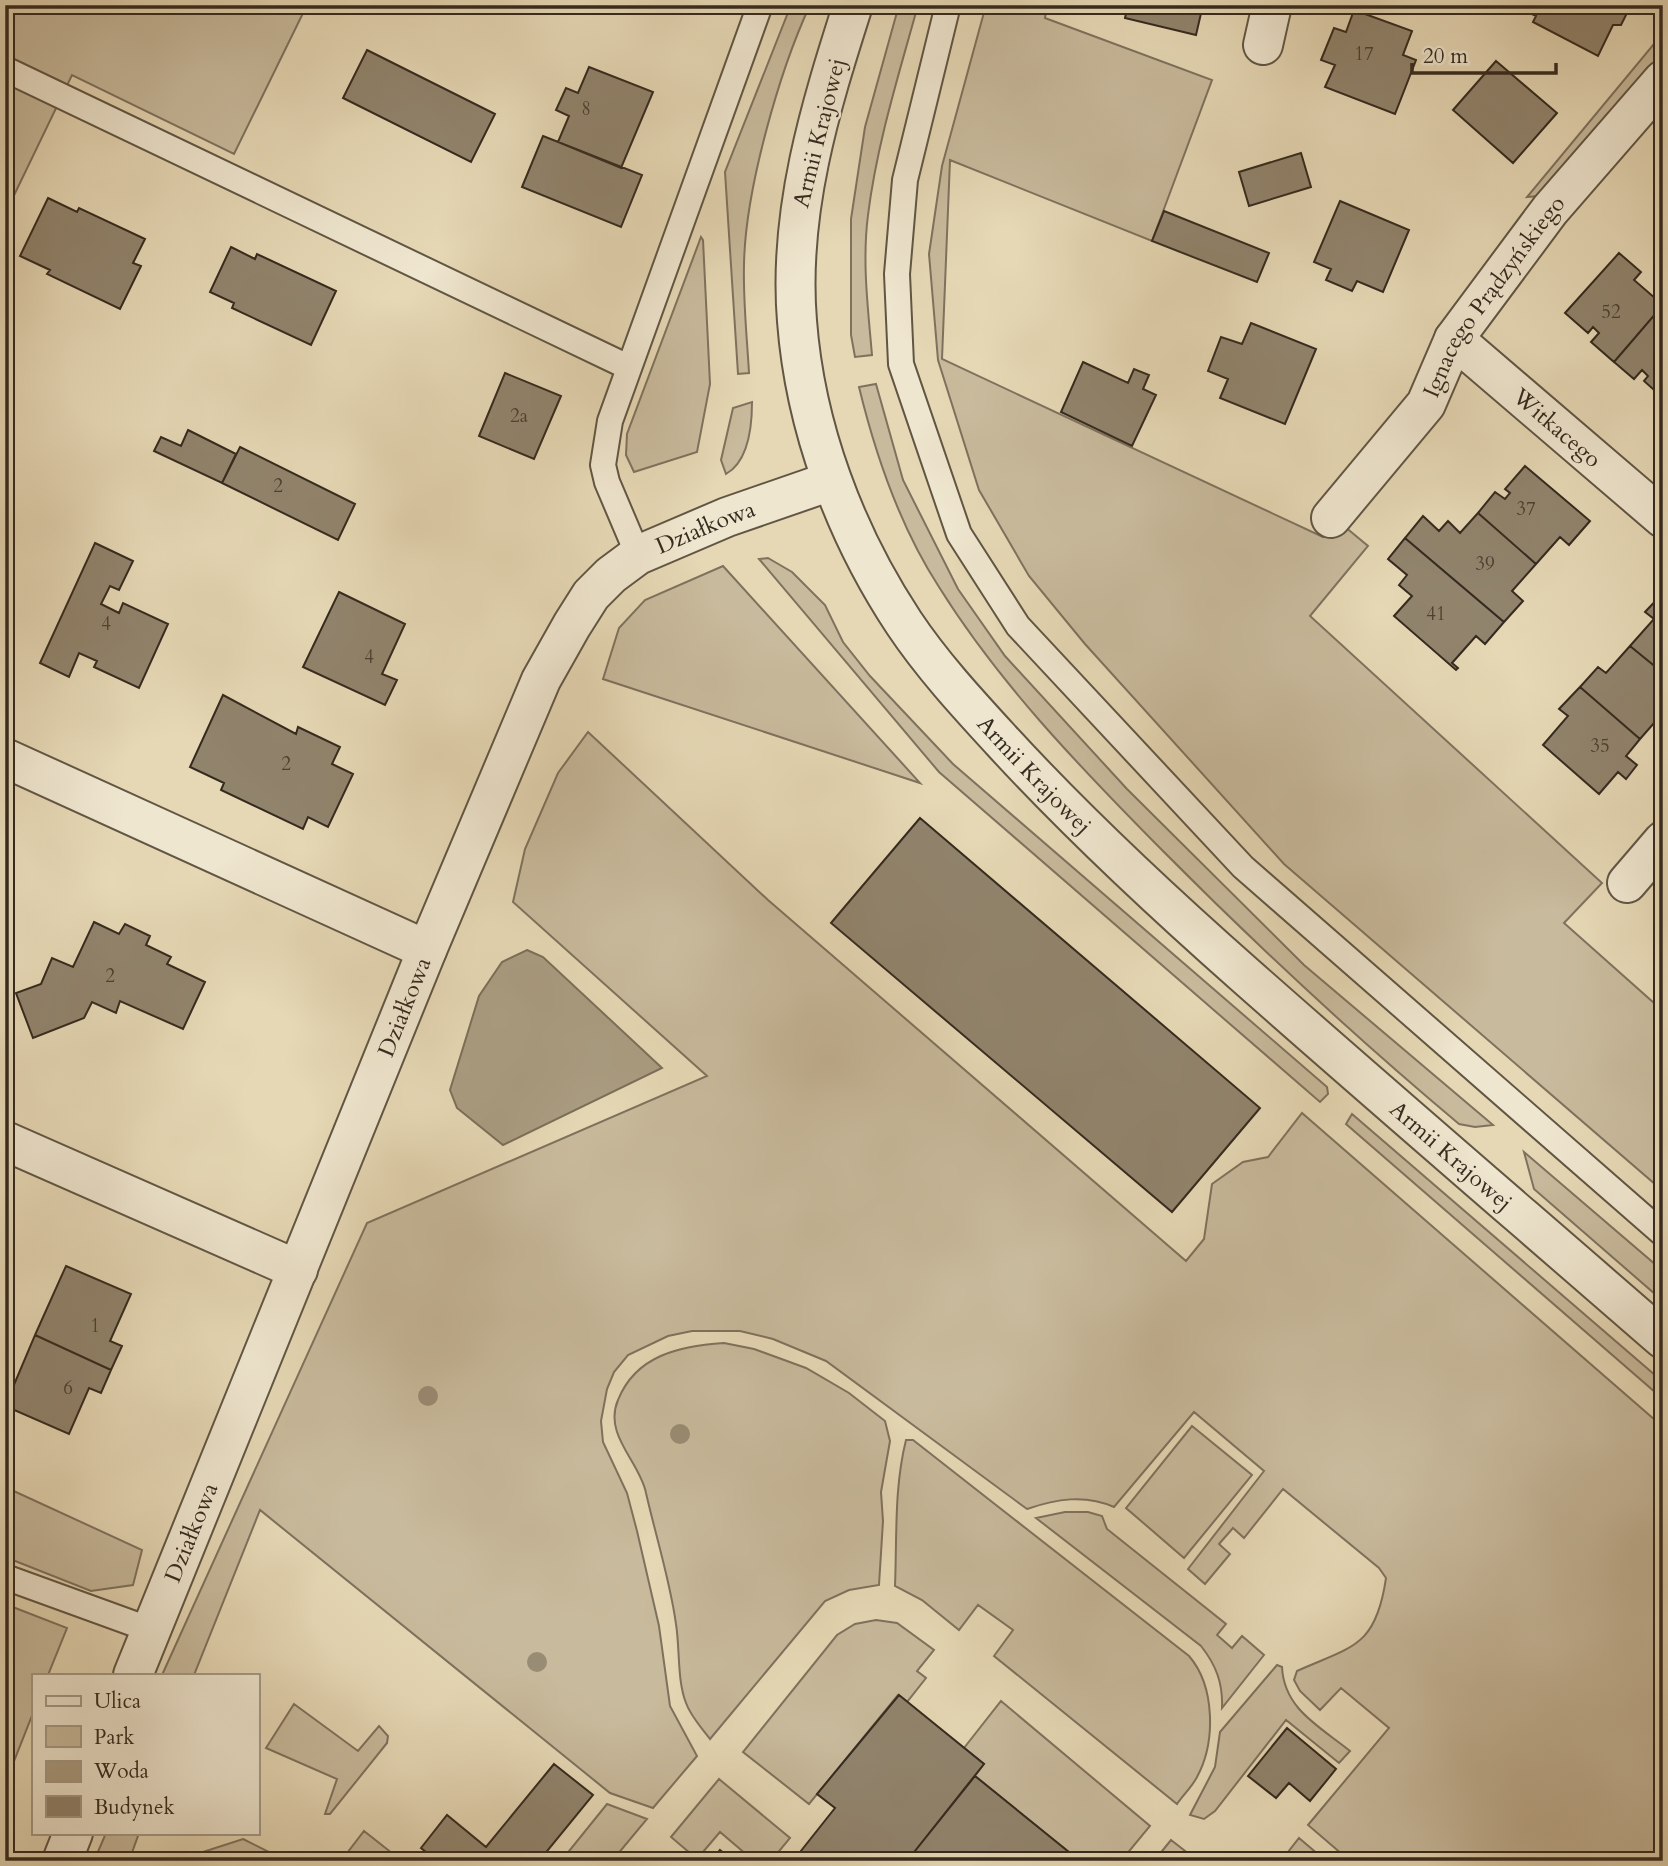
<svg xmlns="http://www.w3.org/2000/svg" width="1668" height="1866" viewBox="0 0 1668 1866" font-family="Cardo,serif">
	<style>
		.green { fill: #c8ba9c; stroke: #7e725e; stroke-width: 2 }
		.water { fill: #aa9d82; stroke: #7b6f5a; stroke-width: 2 }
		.building { fill: #91846d; stroke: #352a1f; stroke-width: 2 }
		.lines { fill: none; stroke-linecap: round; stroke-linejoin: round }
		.service-casing { stroke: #615644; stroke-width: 28 }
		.minor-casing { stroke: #615644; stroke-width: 42 }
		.tertiary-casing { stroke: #615644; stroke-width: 42 }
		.service { stroke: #efe6cf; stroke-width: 24 }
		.minor { stroke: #efe6cf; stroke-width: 38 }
		.tertiary { stroke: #efe6cf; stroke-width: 38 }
		.tree { fill: #998c74 }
		.labels { text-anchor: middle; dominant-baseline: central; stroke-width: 5; stroke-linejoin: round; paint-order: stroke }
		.number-label { font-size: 19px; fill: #4c4032 }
		.street-label { font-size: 23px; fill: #352a1f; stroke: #efe6cf }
	</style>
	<rect width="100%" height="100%" fill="#e6d8b5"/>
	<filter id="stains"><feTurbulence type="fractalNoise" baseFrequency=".00286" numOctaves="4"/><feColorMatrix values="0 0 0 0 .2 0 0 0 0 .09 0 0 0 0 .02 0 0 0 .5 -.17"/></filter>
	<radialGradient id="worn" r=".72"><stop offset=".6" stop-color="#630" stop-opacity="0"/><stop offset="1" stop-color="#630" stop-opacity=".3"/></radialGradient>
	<path class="green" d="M5,5H307L234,154L72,75L5,214Z
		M791,5H810C779,72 745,191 744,265C743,301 747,337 749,373L738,374L725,172Z
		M899,5H918C899,74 877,143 868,215C862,262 868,308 872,355L855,357L851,335V219L865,127Z
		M986,5H1047L1045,18L1212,80L1152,241L950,160L942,359L1323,537L1338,521L1368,546L1310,616L1602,883L1564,923L1663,1011V1191L1284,864L1085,644L1029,576L979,490L938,360L929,254L942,166Z
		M1663,33V55L1539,196L1527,197Z
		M701,237L703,240L710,384L697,452L634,472L626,455L627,434Z
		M876,384L903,480L958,589L1005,656L1127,789L1304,965L1493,1125L1475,1127L1459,1124C1354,1036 1253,942 1157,845C1078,765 999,683 939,587C900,527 876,457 859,387Z
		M752,402C752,426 749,461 726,474L721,460L733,408Z
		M768,558L792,572L825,605L843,642L870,676L953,764L1327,1087L1328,1094L1320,1102L939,772L759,559Z
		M723,566L920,783L603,679L619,628L645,600Z
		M588,732L768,900L1186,1261L1204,1239L1212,1184L1243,1162L1268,1157L1302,1113L1663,1427V1861H1350L1308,1825L1389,1728L1341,1688L1320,1710L1300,1691L1294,1680L1297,1671C1353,1646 1376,1647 1386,1578L1379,1568L1283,1489L1244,1538L1233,1528L1219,1544L1230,1554L1205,1584L1188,1569L1264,1471L1194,1412L1114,1507C1085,1494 1056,1499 1027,1509L826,1361L773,1339L740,1331H692L668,1336L628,1355L614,1372L607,1389L601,1421L603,1442L627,1493L637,1531L659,1626L670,1706L697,1756L653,1808L610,1793L260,1510L194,1675H162L367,1223L707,1076L513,902L525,849L558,773Z
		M1352,1114L1663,1382V1399L1346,1124Z
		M1524,1152L1663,1271V1301L1534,1189Z
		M724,1343L754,1349L806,1368L849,1393L885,1421L890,1441L881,1492L883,1521L879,1585L849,1590L825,1601L710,1739C702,1728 691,1717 686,1703C677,1680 680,1649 676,1624C670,1580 656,1537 646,1493C640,1462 603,1435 618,1400C636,1355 680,1346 724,1343Z
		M1192,1426L1252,1475L1184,1558L1126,1508Z
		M906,1440H913L1189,1656C1215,1686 1216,1742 1197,1777C1192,1787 1183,1795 1177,1804L994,1656L1013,1630L978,1605L959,1630L922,1600L895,1586C897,1537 894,1488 906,1440Z
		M5,1487L142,1550L133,1585L91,1591L5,1557Z
		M1065,1512H1088L1102,1516L1107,1529L1226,1624L1217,1635L1232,1648L1242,1636L1264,1655L1222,1708C1223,1683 1216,1665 1201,1646L1036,1518Z
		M5,1604L67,1628L48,1675H33V1713L5,1784Z
		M876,1620L897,1623L934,1650L917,1671L926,1678L907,1702L898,1695L809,1804L743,1752L837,1635L855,1624Z
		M1277,1665L1282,1667C1284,1709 1319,1726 1350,1751L1339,1763L1286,1720L1215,1811L1204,1819L1190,1815L1215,1767L1220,1732Z
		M1001,1701L1150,1826L1121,1861H1080L975,1776L984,1764L964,1748Z
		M294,1704L358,1751L379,1726L388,1736L387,1743L330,1814H325L337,1779L266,1748Z
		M719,1779L790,1838L771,1861H754L720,1832L697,1859L671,1837Z
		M607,1804L647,1819L612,1861H561Z
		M364,1831L402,1861H341Z
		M106,1833H139L129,1861H94Z
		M1299,1838L1326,1861H1281Z
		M243,1839L269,1852L275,1861H175Z
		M1171,1840L1198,1861H1154Z"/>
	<path class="water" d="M527,950L543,957L662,1068L503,1145L457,1108L450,1090L479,996L502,962Z"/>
	<path class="building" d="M1128,5H1195L1202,9L1196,35L1125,18Z
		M1529,5H1631L1621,25H1613L1598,56L1533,22L1536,16L1526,11Z
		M1354,10L1412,31L1403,55L1416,60L1395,114L1325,87L1335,65L1321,60L1334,28L1346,32Z
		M367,50L495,114L471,162L343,98Z
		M1496,61L1557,113L1513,163L1453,110Z
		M589,67L653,92L621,168L558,142L569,116L556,110L566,88L578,93Z
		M543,136L642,175L621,227L522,187Z
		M1301,153L1311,187L1249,206L1239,172Z
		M48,198L77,212L79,208L145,239L133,263L141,266L120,309L47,274L50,270L20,256Z
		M1340,201L1409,230L1383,292L1357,281L1352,291L1326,280L1331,269L1314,262Z
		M1164,211L1269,253L1257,282L1152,241Z
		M231,247L255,259L257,254L336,291L311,345L232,308L234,303L210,292Z
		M1619,253L1641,272L1634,280L1663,305L1614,362L1591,342L1599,333L1593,327L1588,333L1565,313Z
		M1663,305V398L1644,381L1648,376L1642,370L1634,379L1614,362Z
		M1251,323L1316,349L1285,424L1220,398L1228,379L1208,371L1221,337L1242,344Z
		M1083,362L1128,383L1134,369L1149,375L1143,389L1156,395L1132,446L1061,412Z
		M505,373L561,396L534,459L479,436Z
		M188,430L236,454L222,483L154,451L161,437L181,446Z
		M240,447L355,504L338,540L222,483Z
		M1525,466L1590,521L1569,545L1560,537L1536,564L1478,513L1495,492L1505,499L1510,493L1505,489Z
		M1478,513L1536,564L1512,591L1523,601L1504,622L1405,538L1423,516L1439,531L1448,521L1460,533Z
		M1405,538L1504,622L1485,644L1476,636L1452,663L1458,668L1456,670L1394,616L1412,596L1399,585L1407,575L1388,559Z
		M95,543L133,561L119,590L110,586L101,604L119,613L123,603L168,624L139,688L94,667L97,661L79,653L69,677L40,663Z
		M339,592L405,624L382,674L397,680L385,705L303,667Z
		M1663,593V673L1630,646L1654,619L1645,612Z
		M1630,646L1663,673V732L1654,723L1640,739L1580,687L1598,667L1606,673Z
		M1580,687L1640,739L1626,756L1637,765L1626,779L1618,772L1599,794L1543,745L1568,716L1559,709Z
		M223,695L296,734L298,727L340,747L332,764L353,774L328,827L308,817L303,829L221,790L224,783L190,767Z
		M920,818L1260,1108L1172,1212L831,923Z
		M94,922L119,934L125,924L150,936L146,945L171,957L167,964L205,982L183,1029L120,1001L116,1013L92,1002L84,1018L33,1038L16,993L41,984L52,958L73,967Z
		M66,1266L131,1294L110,1341L122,1346L111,1370L35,1335Z
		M35,1335L111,1370L101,1393L89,1388L69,1434L5,1406Z
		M899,1695L984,1764L907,1861H793L835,1808L817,1794Z
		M1287,1728L1336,1769L1310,1801L1289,1783L1276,1798L1248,1776Z
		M554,1764L593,1795L539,1861H437L421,1848L447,1815L486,1847Z
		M975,1776L1080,1861H907Z
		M720,1850L734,1861H711Z"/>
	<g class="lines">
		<defs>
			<path id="service" d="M948,5L905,180L897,274L901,364L959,534L1018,626L1243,867L1663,1234
				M5,69L628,367
				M638,555L607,482L603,465L610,421L760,5
				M5,1577L151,1630"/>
			<g id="minor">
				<path d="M1263,45L1272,5"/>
				<path id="s1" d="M1454,339L1663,518"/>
				<path id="s2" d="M1331,518L1426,404L1454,339L1550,210L1663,80"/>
				<path d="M5,758L427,950"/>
				<path d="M1627,883L1663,841"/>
				<path d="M5,1141L298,1270"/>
				<path id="s3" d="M133,1675L427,950L541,680L572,625L591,595L611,575L638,555L727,517L831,481"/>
				<path d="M62,1861L73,1833"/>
			</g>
			<g id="tertiary">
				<path id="s4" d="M853,5C820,108 788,212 797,321C805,427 845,534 904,623C932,665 967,703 1001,740C1078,824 1161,901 1246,976C1384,1098 1524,1218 1663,1339"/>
			</g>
		</defs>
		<use href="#service" class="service-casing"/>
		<use href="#minor" class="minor-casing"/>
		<use href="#tertiary" class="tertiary-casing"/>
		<use href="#service" class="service"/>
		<use href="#minor" class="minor"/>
		<use href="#tertiary" class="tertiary"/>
	</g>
	<g class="tree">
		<circle cx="428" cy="1396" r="10"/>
		<circle cx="680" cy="1434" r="10"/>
		<circle cx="537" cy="1662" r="10"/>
	</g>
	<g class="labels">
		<g class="number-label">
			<text x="1364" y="54">17</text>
			<text x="586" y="109">8</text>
			<text x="1611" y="312">52</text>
			<text x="519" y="416">2a</text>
			<text x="278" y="486">2</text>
			<text x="1526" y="509">37</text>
			<text x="1485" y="564">39</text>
			<text x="1436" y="614">41</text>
			<text x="106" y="624">4</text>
			<text x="369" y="657">4</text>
			<text x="1600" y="746">35</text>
			<text x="286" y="764">2</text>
			<text x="110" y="976">2</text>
			<text x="95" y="1326">1</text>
			<text x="68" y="1388">6</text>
		</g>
		<g class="street-label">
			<text transform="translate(819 133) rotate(-76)">Armii Krajowej</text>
			<text stroke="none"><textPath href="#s2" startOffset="276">Ignacego Prądzyńskiego</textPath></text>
			<text stroke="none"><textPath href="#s1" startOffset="136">Witkacego</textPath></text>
			<text stroke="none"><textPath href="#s3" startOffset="1309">Działkowa</textPath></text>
			<text stroke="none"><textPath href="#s4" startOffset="847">Armii Krajowej</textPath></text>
			<text stroke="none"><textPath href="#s3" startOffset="721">Działkowa</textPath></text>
			<text stroke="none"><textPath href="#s4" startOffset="1412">Armii Krajowej</textPath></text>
			<text stroke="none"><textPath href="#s3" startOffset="154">Działkowa</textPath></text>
		</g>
	</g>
	<rect width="1668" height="1866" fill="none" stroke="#e6d8b5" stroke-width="28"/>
	<rect x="7" y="7" width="1654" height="1852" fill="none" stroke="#352a1f" stroke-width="3.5"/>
	<rect x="14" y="14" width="1640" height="1838" fill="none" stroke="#352a1f" stroke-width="2"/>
	<rect x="32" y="1674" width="228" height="161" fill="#efe6cf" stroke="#a59b89" stroke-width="2"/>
	<rect x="46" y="1696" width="35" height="10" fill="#efe6cf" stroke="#a59b89" stroke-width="2"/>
	<text x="94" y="1708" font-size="21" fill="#352a1f">Ulica</text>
	<rect x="46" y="1726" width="35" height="21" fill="#c8ba9c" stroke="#a59b89" stroke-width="2"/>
	<text x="94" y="1744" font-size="21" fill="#352a1f">Park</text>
	<rect x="46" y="1761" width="35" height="21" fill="#aa9d82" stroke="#a59b89" stroke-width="2"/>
	<text x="94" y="1778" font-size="21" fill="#352a1f">Woda</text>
	<rect x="46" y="1796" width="35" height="21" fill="#91846d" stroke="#a59b89" stroke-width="2"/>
	<text x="94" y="1814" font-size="21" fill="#352a1f">Budynek</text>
	<path d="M1412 63v10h144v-10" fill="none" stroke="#352a1f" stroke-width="3.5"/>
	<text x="1423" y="63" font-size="21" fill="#352a1f" stroke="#efe6cf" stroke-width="5" paint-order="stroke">20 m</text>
	<rect width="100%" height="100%" filter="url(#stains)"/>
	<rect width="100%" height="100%" fill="url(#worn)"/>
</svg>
